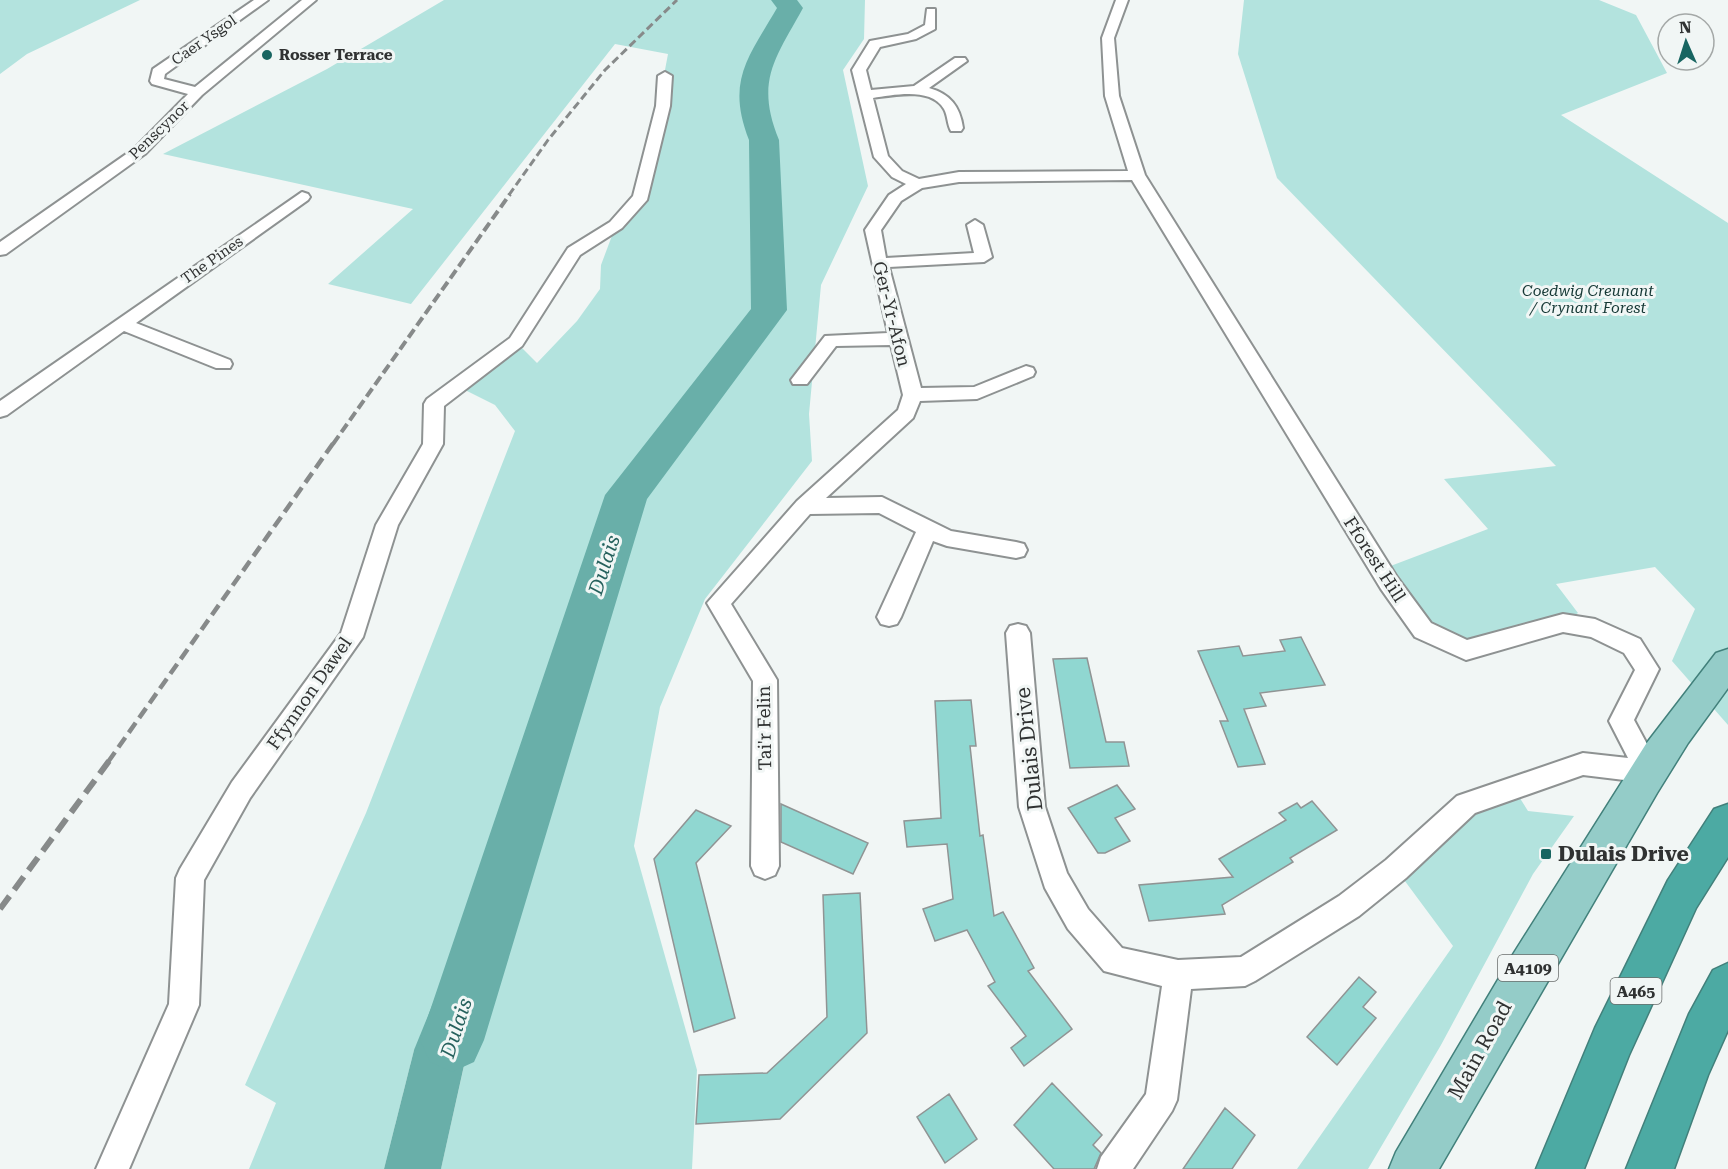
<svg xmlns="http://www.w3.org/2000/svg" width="1728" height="1169" viewBox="0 0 1728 1169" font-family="'Roboto Serif',serif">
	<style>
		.green { fill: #b3e3de }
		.water { fill: #69afa9 }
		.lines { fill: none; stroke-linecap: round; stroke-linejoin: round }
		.river { fill: #69afa9; fill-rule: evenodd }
		.building { fill: #90d7d1; stroke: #909494; stroke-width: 1.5 }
		.street-casing { stroke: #8e9292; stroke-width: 4 }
		.primary-casing { stroke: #42807b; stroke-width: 3 }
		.highway-casing { stroke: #42807b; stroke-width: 3 }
		.street { fill: #fff; fill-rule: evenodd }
		.primary { fill: #94ccc8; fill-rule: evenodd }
		.highway { fill: #4caaa3; fill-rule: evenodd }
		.rail-far3 { stroke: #878a8a; stroke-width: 3; stroke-dasharray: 8 4; stroke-linecap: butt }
		.rail-far2 { stroke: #878a8a; stroke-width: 4; stroke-dasharray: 10 4.5; stroke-linecap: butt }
		.rail-far1 { stroke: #878a8a; stroke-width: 4.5; stroke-dasharray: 12 6; stroke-linecap: butt }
		.rail { stroke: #878a8a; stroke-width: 6; stroke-dasharray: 16 8; stroke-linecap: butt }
		.poi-dot { fill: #186561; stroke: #f1f6f5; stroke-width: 2 }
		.labels { text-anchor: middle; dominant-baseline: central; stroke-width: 6; stroke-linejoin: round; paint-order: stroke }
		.far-street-label { font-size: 15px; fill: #303232; stroke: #f1f6f5 }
		.far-poi-label { font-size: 15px; font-weight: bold; fill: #303232; stroke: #f1f6f5; text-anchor: start }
		.far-park-label { font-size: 15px; font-style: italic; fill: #143734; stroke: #f1f6f5 }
		.shield { fill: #f1f6f5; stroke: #6a6d6c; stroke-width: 1.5 }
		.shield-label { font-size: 16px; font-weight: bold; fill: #303232 }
		.street-label { font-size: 18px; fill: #303232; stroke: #f1f6f5 }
		.water-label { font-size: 20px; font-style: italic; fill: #26615d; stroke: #f1f6f5 }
		.near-street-label { font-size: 21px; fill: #303232; stroke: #f1f6f5 }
		.near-poi-label { font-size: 21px; font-weight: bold; fill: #303232; stroke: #f1f6f5; text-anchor: start }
	</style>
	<rect width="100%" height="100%" fill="#f1f6f5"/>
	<path class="green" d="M0,0H140L27,54L0,74Z
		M444,0H865L864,39L843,70L868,186L821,285L809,414L812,461L705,599L660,707L634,846L697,1070L692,1169H441L483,981L414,1050L384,1169H249L276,1103L245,1085L366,813L515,431L495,405L457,386L516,342L537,363L577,321L600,289L601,265L616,225L641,197L668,54L615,44L411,304L328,284L413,209L163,154L327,69Z
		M1244,0H1599L1636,15L1667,73L1561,115L1728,223V725L1672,661L1695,609L1655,567L1556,584L1578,613L1563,623L1466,650L1423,630L1380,570L1488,529L1444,479L1556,466L1277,178L1238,54Z
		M1516,792L1528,811L1574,816L1533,874L1441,1045L1368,1169H1297L1453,946L1396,869L1466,804Z"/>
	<path class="water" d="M443,979L483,980L441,1169H384L414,1050Z"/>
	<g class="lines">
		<path class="river" d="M771,0H797L803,8C775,59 755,81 779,140L787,310L647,499L484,1040L474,1062L452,1072L430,1062L420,1040L605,495L751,309L749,140C726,81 748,58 777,8Z"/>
	</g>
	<path class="building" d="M1301,637L1325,685L1260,693L1266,706L1244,709L1265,764L1238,767L1220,721H1228L1198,651L1239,646L1243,656L1285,651L1280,640Z
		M1087,658L1106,742H1124L1129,766L1070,768L1053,659Z
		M971,700L976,746H970L980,836L983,835L994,916L1003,912L1034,968L1028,971L1072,1029L1024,1066L1011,1048L1026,1036L988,986L995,982L967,930L935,941L923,909L953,899L947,844L907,847L904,821L941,818L935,701Z
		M1117,785L1135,809L1115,818L1130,841L1105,853H1098L1068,808Z
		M1312,801L1337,830L1290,858L1293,862L1222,905L1225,914L1149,921L1139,885L1233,877L1219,859L1286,820L1279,813L1297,803L1301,808Z
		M781,804L868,843L853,874L781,842Z
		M696,810L731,826L696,863L735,1018L694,1032L654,859Z
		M860,893L867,1033L780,1119L696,1124L699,1075L767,1073L827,1017L823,895Z
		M1359,977L1376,992L1363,1007L1376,1018L1337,1065L1307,1037Z
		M1052,1083L1102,1135L1093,1145L1101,1153L1094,1169H1054L1014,1125Z
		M949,1094L977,1139L945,1163L917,1117Z
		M1225,1108L1255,1135L1232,1169H1183Z"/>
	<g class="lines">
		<defs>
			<path id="street" d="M254,0H268L165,74L164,79L195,87L302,0H316L202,95L145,154L6,254L0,255V242L135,148L188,94L152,84L150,81L153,69Z
				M1116,0H1128L1114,38L1119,96L1145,175L1397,577L1431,623L1467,640L1563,614L1595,619L1640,639L1659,669L1634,720L1662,772L1658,780L1649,783L1583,775L1475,813L1406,878L1359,916L1255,981L1245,986L1191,989L1177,1100L1172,1111L1133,1169H1097L1101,1157L1146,1094L1162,986L1104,971L1068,929L1045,888L1019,807L1006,633L1010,626L1018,624L1026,626L1030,633L1045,807L1067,873L1088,909L1122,948L1178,960L1241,957L1339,896L1386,860L1457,796L1583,753L1628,758L1609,721L1635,670L1624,653L1591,637L1563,632L1466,660L1415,637L1381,589L1132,180L959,182L922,188L901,201L881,230L886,258L974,253L967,225L975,220L983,225L992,257L984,262L889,267L921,388L974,387L1026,366L1033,368L1035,372L1033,376L977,399L920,401L913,418L826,498L882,497L951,531L1016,542L1024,544L1027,550L1024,556L1016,558L947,546L933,541L901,617L897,624L889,626L881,624L877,617L916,532L879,513L810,514L731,604L777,680L779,866L775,875L765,879L755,875L751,866L753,681L707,603L797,501L898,410L903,395L891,345L836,346L807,384H793L791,380L825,336L888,333L865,230L889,195L906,184L892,177L874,157L852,70L870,41L908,34L925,25L927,9H935V29L916,39L880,47L866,70L871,90L914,86L955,58H965L967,61L929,88C950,94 960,106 963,128L961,131H951C947,124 948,116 944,109C931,87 894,95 873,98L888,156L902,171L919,179L959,172L1128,171L1105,96L1102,38Z
				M665,72L672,76L670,106L647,200L622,228L580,255L522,346L444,406L443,444L398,525L363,637L250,798L204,880L199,1005L129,1169H96L169,1004L176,878L180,869L232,782L341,633L376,525L423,444L424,404L427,399L510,338L568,248L610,222L633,196L656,106L658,76Z
				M302,192L308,194L310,197L308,200L136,323L230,360L232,364L230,368H216L124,331L7,415L0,417V401Z"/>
			<path id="primary" d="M1728,649V688L1688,743L1657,793L1439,1169H1389L1396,1152L1512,956L1646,744L1716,653Z"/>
			<path id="highway" d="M1728,804V857L1696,908L1629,1055L1584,1169H1536L1595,1028L1668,880L1714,809Z
				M1728,963V1030L1708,1075L1674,1169H1626L1689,1014L1713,970Z"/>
		</defs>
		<use href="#street" class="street-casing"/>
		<use href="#primary" class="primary-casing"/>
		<use href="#highway" class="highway-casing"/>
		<use href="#street" class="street"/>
		<use href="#primary" class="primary"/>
		<use href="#highway" class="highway"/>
		<path class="rail-far3" d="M509,195L548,140L605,70L677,0"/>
		<path class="rail-far2" d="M333,444L510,194"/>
		<path class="rail-far1" d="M108,762L334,442"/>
		<path class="rail" d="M0,909L109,761"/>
	</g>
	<g class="poi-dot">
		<circle cx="267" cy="55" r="6"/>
		<rect x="1540" y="848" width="12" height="12" rx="3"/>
	</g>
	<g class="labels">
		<g class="far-street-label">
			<text transform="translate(204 40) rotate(-35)">Caer Ysgol</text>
			<text transform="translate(159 130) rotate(-44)">Penscynor</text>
			<text transform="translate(212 260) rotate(-35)">The Pines</text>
		</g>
		<g class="far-poi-label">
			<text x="279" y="55">Rosser Terrace</text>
		</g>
		<g class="far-park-label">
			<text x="1588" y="291">Coedwig Creunant<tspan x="1588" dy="17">/ Crynant Forest</tspan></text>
		</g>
		<g class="shield">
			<rect x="1498" y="955" width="60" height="26" rx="4.5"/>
			<rect x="1610.5" y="978" width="51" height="26" rx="4.5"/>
		</g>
		<g class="shield-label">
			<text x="1528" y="968">A4109</text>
			<text x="1636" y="991">A465</text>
		</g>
		<g class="street-label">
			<text transform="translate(892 314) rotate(76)">Ger-Yr-Afon</text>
			<text transform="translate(1375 559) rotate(57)">Fforest Hill</text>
			<text transform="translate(309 693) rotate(-55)">Ffynnon Dawel</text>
			<text transform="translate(764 728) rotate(-91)">Tai'r Felin</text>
		</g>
		<g class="water-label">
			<text transform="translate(604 565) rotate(-72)">Dulais</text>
			<text transform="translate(456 1028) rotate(-72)">Dulais</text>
		</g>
		<g class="near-street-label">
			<text transform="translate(1029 749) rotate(-96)">Dulais Drive</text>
			<text transform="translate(1480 1050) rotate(-61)">Main Road</text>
		</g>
		<g class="near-poi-label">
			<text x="1558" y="854">Dulais Drive</text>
		</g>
	</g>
	<g transform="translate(1686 42) rotate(357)"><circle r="28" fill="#f1f6f5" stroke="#a4a8a7" stroke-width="1.5"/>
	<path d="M0-4.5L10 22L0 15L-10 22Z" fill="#186561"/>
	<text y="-9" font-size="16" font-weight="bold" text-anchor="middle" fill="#303232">N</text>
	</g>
</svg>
